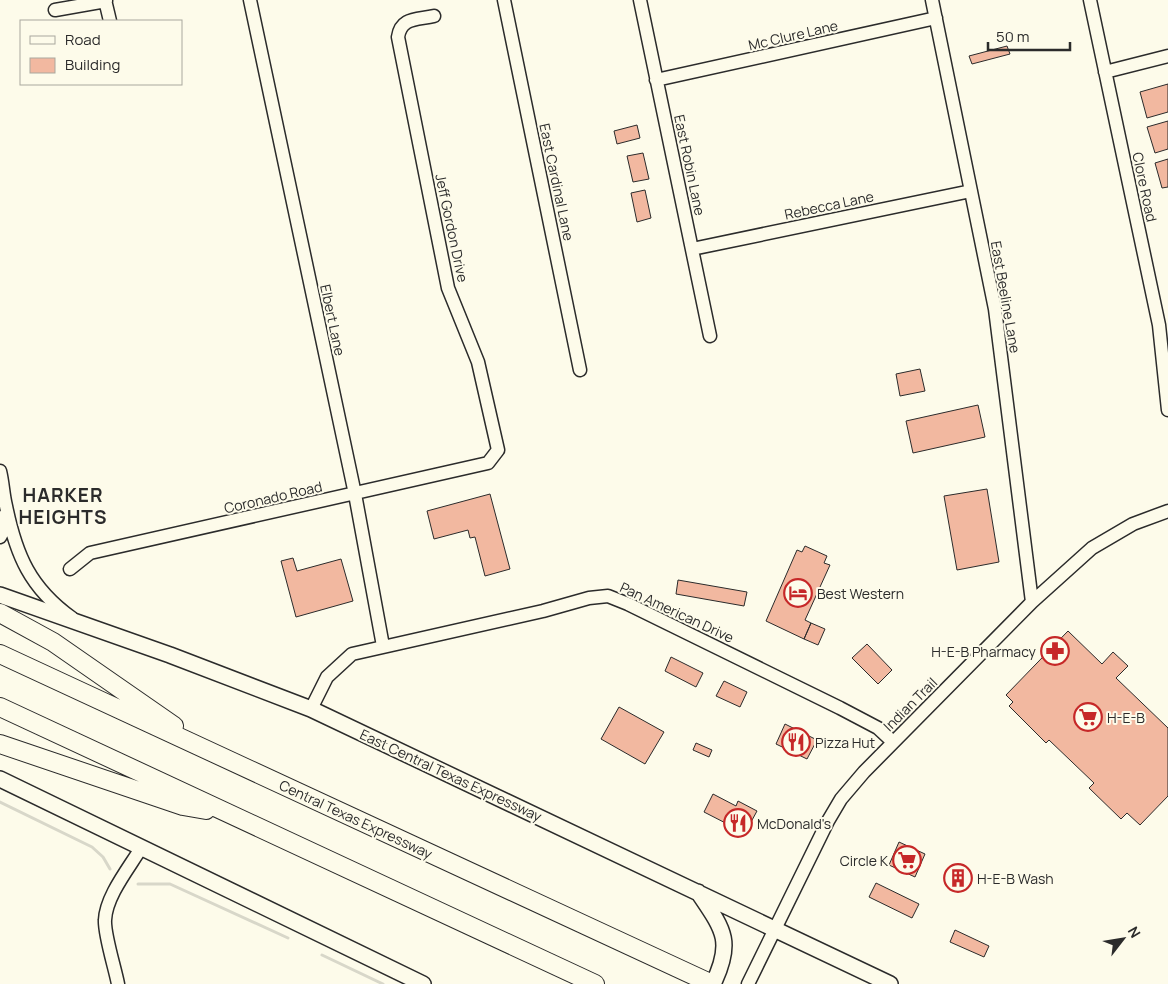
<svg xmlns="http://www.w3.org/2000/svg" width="1168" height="984" viewBox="0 0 1168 984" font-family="Manrope,sans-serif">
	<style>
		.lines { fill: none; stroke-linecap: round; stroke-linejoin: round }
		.stream { stroke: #d8d7c9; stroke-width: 3 }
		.building { fill: #f2b8a0; stroke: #2b2b2b }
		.minor-casing { stroke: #2b2b2b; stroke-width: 15 }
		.major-casing { stroke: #2b2b2b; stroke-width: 18 }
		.highway-casing { stroke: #2b2b2b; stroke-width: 20 }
		.minor { stroke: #fdfbea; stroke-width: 12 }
		.major { stroke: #fdfbea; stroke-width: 15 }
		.highway { stroke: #fdfbea; stroke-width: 18 }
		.labels { text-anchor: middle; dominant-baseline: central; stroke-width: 4; stroke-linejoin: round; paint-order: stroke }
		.street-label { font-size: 14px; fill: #2b2b2b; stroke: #fdfbea }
		.poi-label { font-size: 14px; fill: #2b2b2b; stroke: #fdfbea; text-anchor: start }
		.district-label { font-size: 19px; font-weight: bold; letter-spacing: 1px; fill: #2b2b2b; stroke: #fdfbea }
	</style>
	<rect width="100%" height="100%" fill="#fdfbea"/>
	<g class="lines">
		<path class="stream" d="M0,802L92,847L103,857L110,869
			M138,884H170L288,938
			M322,955L383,984"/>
	</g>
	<path class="building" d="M1007,46L1010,54L972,64L969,56Z
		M1168,84V112L1147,118L1140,92Z
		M1168,121V149L1155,153L1147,127Z
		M637,125L640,138L617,144L614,131Z
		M643,153L649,179L633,182L627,156Z
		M1168,159V187L1162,188L1155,163Z
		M645,190L651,218L637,222L631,193Z
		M920,369L925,391L900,396L896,374Z
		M978,405L985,437L913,453L906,421Z
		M987,489L999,562L957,570L944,496Z
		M490,494L510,569L485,576L475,537L470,538L468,530L434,539L427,511Z
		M805,546L827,556L824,563L830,565L805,620L811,623L804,639L766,621L797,550L802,552Z
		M293,558L297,571L341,559L353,601L296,617L281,561Z
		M678,580L747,592L744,606L676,594Z
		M811,623L825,629L818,645L804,639Z
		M1068,631L1102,664L1113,652L1128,666L1116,678L1168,728V796L1140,825L1127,813L1121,819L1089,788L1094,783L1049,740L1046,743L1009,706L1013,702L1006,695Z
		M867,644L892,670L878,684L852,658Z
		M671,657L703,673L696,687L665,671Z
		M724,681L747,692L740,707L716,696Z
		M619,707L664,732L645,764L601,739Z
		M785,724L817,740L807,759L776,744Z
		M696,743L712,750L709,757L693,750Z
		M713,794L736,806L738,801L757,811L745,833L704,812Z
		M899,842L925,854L915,877L889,865Z
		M960,864L970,870L957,888L946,885Z
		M876,883L919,904L912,918L869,897Z
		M955,930L989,946L984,957L950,942Z"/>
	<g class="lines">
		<defs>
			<path id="minor" d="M105,0L110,21
				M250,0L355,494L383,646
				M504,0L580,370
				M640,0L710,336
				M932,0L995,309L1032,602
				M1090,0L1159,325L1168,410
				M55,10L106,1
				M1105,72L1168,56
				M656,80L936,18
				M692,249L971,191
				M0,471C3,483 3,494 6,506C16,555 30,588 72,618
				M0,537L5,528V515
				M70,569L90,553L488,463L498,450L478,362L448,288L398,37C401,17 417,20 434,16
				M311,709L327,677L352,654L543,611L589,598L608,596L628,604L840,708L878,728L893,742
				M118,984C115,968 104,934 105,920C106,896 129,868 141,848
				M748,984L828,821L841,799L864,772L1032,602L1092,548L1133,524L1168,511"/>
			<path id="major" d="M0,595L170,655L311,709L890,984
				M0,779L423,984
				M698,892C723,929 734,941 713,984"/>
			<path id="highway" d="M0,613L53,642L174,726
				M0,654L712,984
				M0,707L595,984
				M0,744L183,806L206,810"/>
		</defs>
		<use href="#minor" class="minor-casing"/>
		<use href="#major" class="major-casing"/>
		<use href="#highway" class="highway-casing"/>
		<use href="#minor" class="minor"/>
		<use href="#major" class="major"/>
		<use href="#highway" class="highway"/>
	</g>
	<defs>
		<symbol id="hotel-ring" viewBox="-11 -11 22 22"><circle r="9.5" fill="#fdfbea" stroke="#c62828" stroke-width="1.5"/><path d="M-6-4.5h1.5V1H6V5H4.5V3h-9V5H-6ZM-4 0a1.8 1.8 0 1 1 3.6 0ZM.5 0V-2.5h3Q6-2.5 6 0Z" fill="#c62828"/></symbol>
		<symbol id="pharmacy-ring" viewBox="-11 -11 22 22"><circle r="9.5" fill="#fdfbea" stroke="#c62828" stroke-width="1.5"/><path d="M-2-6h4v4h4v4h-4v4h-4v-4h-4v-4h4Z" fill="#c62828"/></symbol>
		<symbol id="supermarket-ring" viewBox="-11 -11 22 22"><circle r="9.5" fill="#fdfbea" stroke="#c62828" stroke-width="1.5"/><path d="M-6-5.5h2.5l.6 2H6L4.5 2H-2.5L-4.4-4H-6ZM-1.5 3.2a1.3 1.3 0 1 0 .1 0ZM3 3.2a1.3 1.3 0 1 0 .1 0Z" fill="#c62828"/></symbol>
		<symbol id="restaurant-ring" viewBox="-11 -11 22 22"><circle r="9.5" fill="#fdfbea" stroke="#c62828" stroke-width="1.5"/><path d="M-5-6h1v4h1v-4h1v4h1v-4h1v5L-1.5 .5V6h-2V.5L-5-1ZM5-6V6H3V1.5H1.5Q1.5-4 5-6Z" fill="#c62828"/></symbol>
		<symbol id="building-ring" viewBox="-11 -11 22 22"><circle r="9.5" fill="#fdfbea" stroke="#c62828" stroke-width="1.5"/><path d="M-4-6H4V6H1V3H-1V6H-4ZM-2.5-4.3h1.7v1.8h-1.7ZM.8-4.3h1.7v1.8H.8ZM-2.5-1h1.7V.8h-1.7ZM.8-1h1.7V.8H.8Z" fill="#c62828"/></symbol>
	</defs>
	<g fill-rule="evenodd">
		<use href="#hotel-ring" x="782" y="577" width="32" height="32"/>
		<use href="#pharmacy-ring" x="1039" y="635" width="32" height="32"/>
		<use href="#supermarket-ring" x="1072" y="701" width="32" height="32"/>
		<use href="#restaurant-ring" x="780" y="726" width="32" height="32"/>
		<use href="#restaurant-ring" x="722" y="807" width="32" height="32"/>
		<use href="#supermarket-ring" x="891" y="844" width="32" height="32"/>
		<use href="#building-ring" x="942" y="862" width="32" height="32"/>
	</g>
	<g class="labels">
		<g class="street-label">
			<text transform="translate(793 35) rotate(-13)">Mc Clure Lane</text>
			<text transform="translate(690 165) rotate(78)">East Robin Lane</text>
			<text transform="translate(557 182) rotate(78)">East Cardinal Lane</text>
			<text transform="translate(1145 187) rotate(78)">Clore Road</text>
			<text transform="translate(829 205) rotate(-12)">Rebecca Lane</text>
			<text transform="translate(452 228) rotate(78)">Jeff Gordon Drive</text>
			<text transform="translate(1006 297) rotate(80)">East Beeline Lane</text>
			<text transform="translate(333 320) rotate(78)">Elbert Lane</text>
			<text transform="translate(273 497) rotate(-13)">Coronado Road</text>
			<text transform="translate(677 612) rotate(25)">Pan American Drive</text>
			<text transform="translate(910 704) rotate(-45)">Indian Trail</text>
			<text transform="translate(451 775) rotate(25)">East Central Texas Expressway</text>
			<text transform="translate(356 819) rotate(25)">Central Texas Expressway</text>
		</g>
		<g class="poi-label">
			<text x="817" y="593">Best Western</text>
			<text x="1036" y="651" text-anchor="end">H-E-B Pharmacy</text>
			<text x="1107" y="717">H-E-B</text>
			<text x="815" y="742">Pizza Hut</text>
			<text x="757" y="823">McDonald's</text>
			<text x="888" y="860" text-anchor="end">Circle K</text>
			<text x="977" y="878">H-E-B Wash</text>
		</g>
		<g class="district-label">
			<text x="63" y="495">HARKER<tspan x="63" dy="22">HEIGHTS</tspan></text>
		</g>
	</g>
	<rect x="20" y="20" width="162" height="65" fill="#fdfbea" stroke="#a9a89e"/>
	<rect x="30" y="36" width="25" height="8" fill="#fdfbea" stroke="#a9a89e"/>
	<text x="65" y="45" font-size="15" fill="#2b2b2b">Road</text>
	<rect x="30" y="58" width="25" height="15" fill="#f2b8a0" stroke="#a9a89e"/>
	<text x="65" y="70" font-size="15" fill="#2b2b2b">Building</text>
	<g transform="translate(1123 939) rotate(59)" stroke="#fdfbea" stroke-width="4" paint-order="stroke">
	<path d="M0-4L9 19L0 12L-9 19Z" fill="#2b2b2b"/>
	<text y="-8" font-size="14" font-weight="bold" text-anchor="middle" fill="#2b2b2b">N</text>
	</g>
	<path d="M988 42v8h82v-8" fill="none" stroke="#2b2b2b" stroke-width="2.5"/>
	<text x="996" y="42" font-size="15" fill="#2b2b2b" stroke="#fdfbea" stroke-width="4" paint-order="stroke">50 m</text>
</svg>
